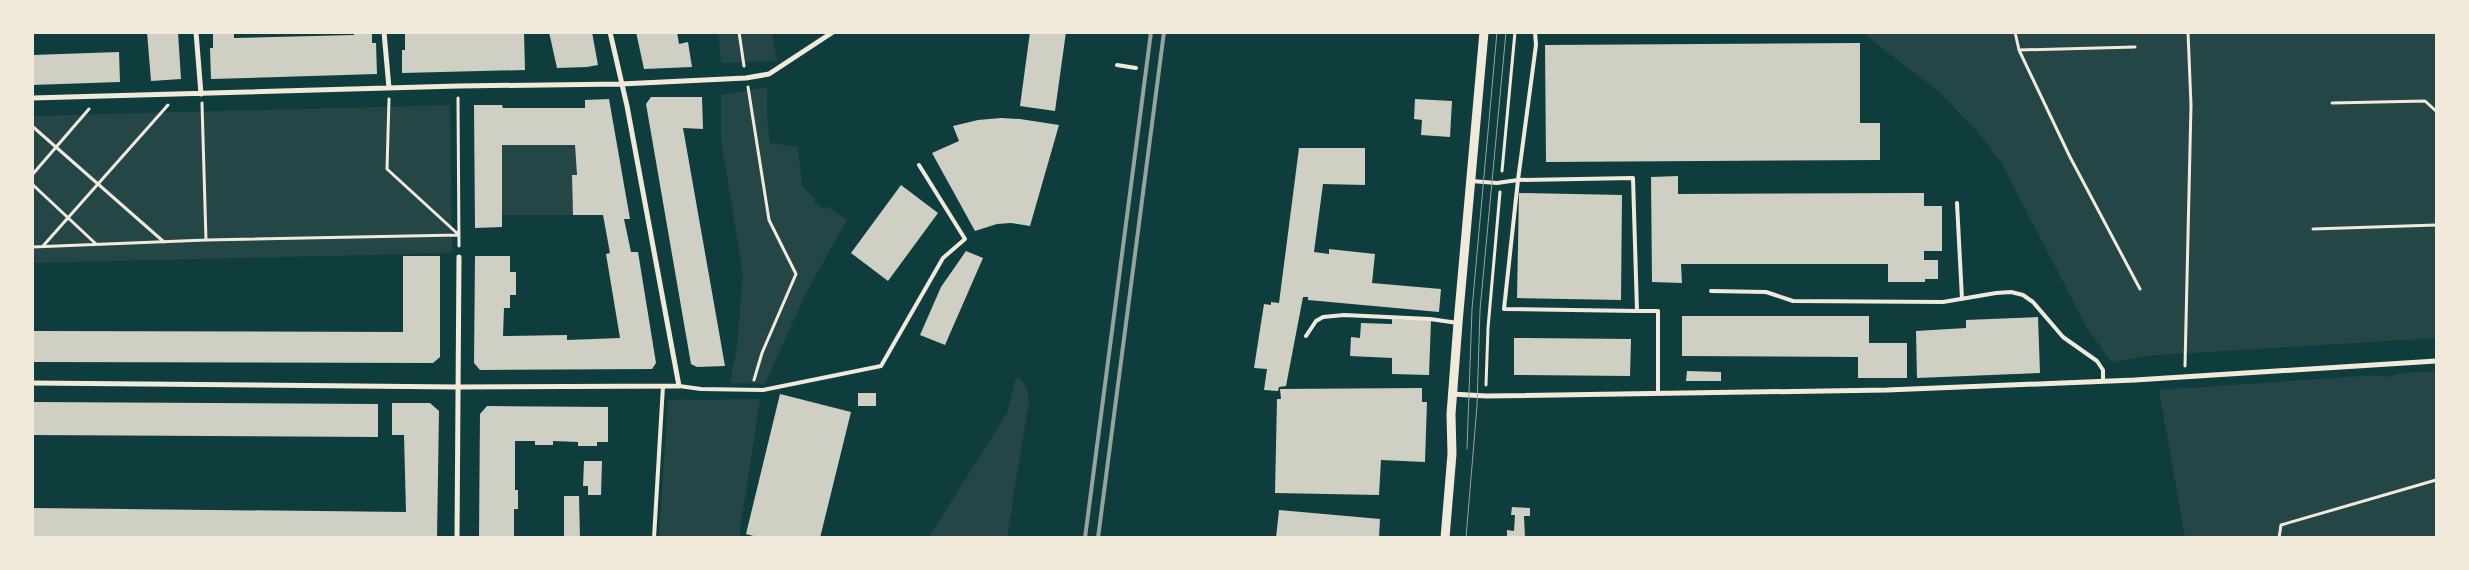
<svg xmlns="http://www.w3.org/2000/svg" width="2469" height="570" viewBox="0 0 2469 570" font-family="'Fira Sans',sans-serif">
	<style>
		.green { fill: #244646 }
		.building { fill: #cfcfc3 }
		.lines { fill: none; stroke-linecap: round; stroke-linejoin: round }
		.path { stroke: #f1e9da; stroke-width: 3 }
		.service { stroke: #f1e9da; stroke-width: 4 }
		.minor { stroke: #f1e9da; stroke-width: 5 }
		.tertiary { stroke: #f1e9da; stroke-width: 9 }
		.tram { stroke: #97a49c; stroke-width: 1 }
		.rail { stroke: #97a49c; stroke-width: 4 }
	</style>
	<rect width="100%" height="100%" fill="#0f3d3e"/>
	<path class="green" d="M718,33H772L777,61L721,63Z
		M1863,33H2436V338L2144,356L2112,363L2087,328L2001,162L1976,130L1938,91Z
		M767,87V117L770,143L798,147L802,186L815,199L814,202L824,209L826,206L847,220L807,291L765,384L730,383L737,345L743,275L721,139V95Z
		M450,105L452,253L33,263L32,116Z
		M502,145H575L577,175L572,176L573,215H502Z
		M2436,371V537H2185L2159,390L2378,375C2390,379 2394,374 2404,373C2415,372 2426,372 2436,371Z
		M1016,377C1027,383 1028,391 1029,402L1007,537H929L1007,413Z
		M760,399L739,537H659L668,400Z"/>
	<path class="building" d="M147,32H178L181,79L151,81Z
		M354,32H372V43H376L377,74L211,79L210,48H213V33H234V38L354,35Z
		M524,32L525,70L402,73V50H405V33Z
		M549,32H592L598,65L587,67L557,68Z
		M636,32H677L679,44L688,42L692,67L644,69Z
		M1030,32H1066L1055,111L1020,106Z
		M1860,43V123H1880V160L1546,162L1545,45Z
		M119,52L120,82L32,85V55Z
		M651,97H702L703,129L683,128L725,366L697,367L691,364L646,104Z
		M609,99L630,219H624L631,252H638L656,363L652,369L480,370L474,363L475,256H510V272H516V295H510V308H504L503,336L567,335V340L620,338L606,254L610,253L603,215H573L572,175H577L575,145H502V227L475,228L474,105H502L503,108H585V100Z
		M1415,99L1452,101L1450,137L1421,135L1422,120L1414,119Z
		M1001,118L1020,119L1059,125L1030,226L1011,223L997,224L975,231L932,153L959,141L953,126L978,120Z
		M1299,148H1365V185L1323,184L1314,252L1329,254V249L1375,254L1372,283L1441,289L1439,312L1308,300V297H1303L1286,386L1279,387L1278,391L1264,390L1267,369L1254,368L1264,304L1271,305V302L1279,303Z
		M1678,176V194L1924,193V206H1942V251H1924V260H1938V279H1925V282H1888V264H1681L1682,283L1652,282L1651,177Z
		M901,185L938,213L888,281L851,253Z
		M1519,193L1622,195L1621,300L1517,298Z
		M966,251L983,258L945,345L920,335L941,287Z
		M403,256H440V357L433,363L32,362V331L403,332Z
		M1682,316H1869V343H1907V378H1858V357L1682,356Z
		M2038,317L2040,373L1917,378L1916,331L1966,328V320Z
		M1392,319L1431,320L1429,375L1392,374V358L1350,356L1351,337L1360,338L1361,323L1392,324Z
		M1514,338L1631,339L1630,376L1514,375Z
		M1687,371L1721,372V381H1686Z
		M1422,388V402H1427L1425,462L1381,460L1379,495L1275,493L1277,399H1281L1280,389Z
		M858,393H876V406H858Z
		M780,394L851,412L820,538H761L746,534Z
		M32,402L378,404V437L32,435Z
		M392,403H430L439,411L437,538H32V508L406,512L404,435H392Z
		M487,406L608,407V442H597V446H578V442L553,441V445H535V441H515V490H518V509H514V538H479L480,414Z
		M584,461H602L601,495H588V486H583Z
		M564,496H579L580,538H564Z
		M1512,507L1530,508V516H1524L1525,538L1507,537V530L1514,531L1515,515H1511Z
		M1279,510L1380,519L1379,538H1276Z"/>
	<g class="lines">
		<path class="path" d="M739,32L744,66
			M2015,32L2019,50L2070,157L2140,289
			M2019,50L2135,47
			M748,87L769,220L796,274L762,353L754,380
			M458,98L459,246
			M202,103L206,240
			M2332,103L2425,101L2436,111
			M32,126L164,242
			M1502,171L1515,32
			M32,175L89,109
			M32,184L96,244
			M2313,229L2436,225
			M43,246L168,105
			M32,247L206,240L459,235L387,169L389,99
			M2185,366L2191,105L2188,32
			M1486,385L1488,328L1500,192
			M2279,538L2281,525L2436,480"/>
		<path class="service" d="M1680,32H1691
			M1117,65L1136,68
			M1471,181L1497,183L1518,180L1504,309L1637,311L1633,178L1518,180L1536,45L1535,32
			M1957,203L1962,299
			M1711,291L1766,292L1793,301L1943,302L1996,293L2011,292L2023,295L2033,302L2063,337L2097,361L2103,370V381
			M1637,311H1658V393
			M1306,336L1316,321L1323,317L1344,315L1430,319L1458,323
			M679,386L701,389L763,390L881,366L943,258L965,239L919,165
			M654,538L663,386"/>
		<path class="minor" d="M196,32L201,94
			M384,32L389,88
			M32,98L458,86L621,84L746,78L769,74L833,32
			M32,383L458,387L679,386L627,106L610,32
			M1452,394L1486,396L1887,390L2135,380L2436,361
			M457,538L459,257"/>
		<path class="tertiary" d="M1445,538L1452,454L1451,414L1458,323L1484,32"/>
		<path class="tram" d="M1467,449L1472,309L1497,32
			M1466,538L1477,406L1480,310L1506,32"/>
		<path class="rail" d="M1085,538L1151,32
			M1098,538L1164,32"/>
	</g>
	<rect width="2469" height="570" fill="none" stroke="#f1e9da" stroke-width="68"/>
</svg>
